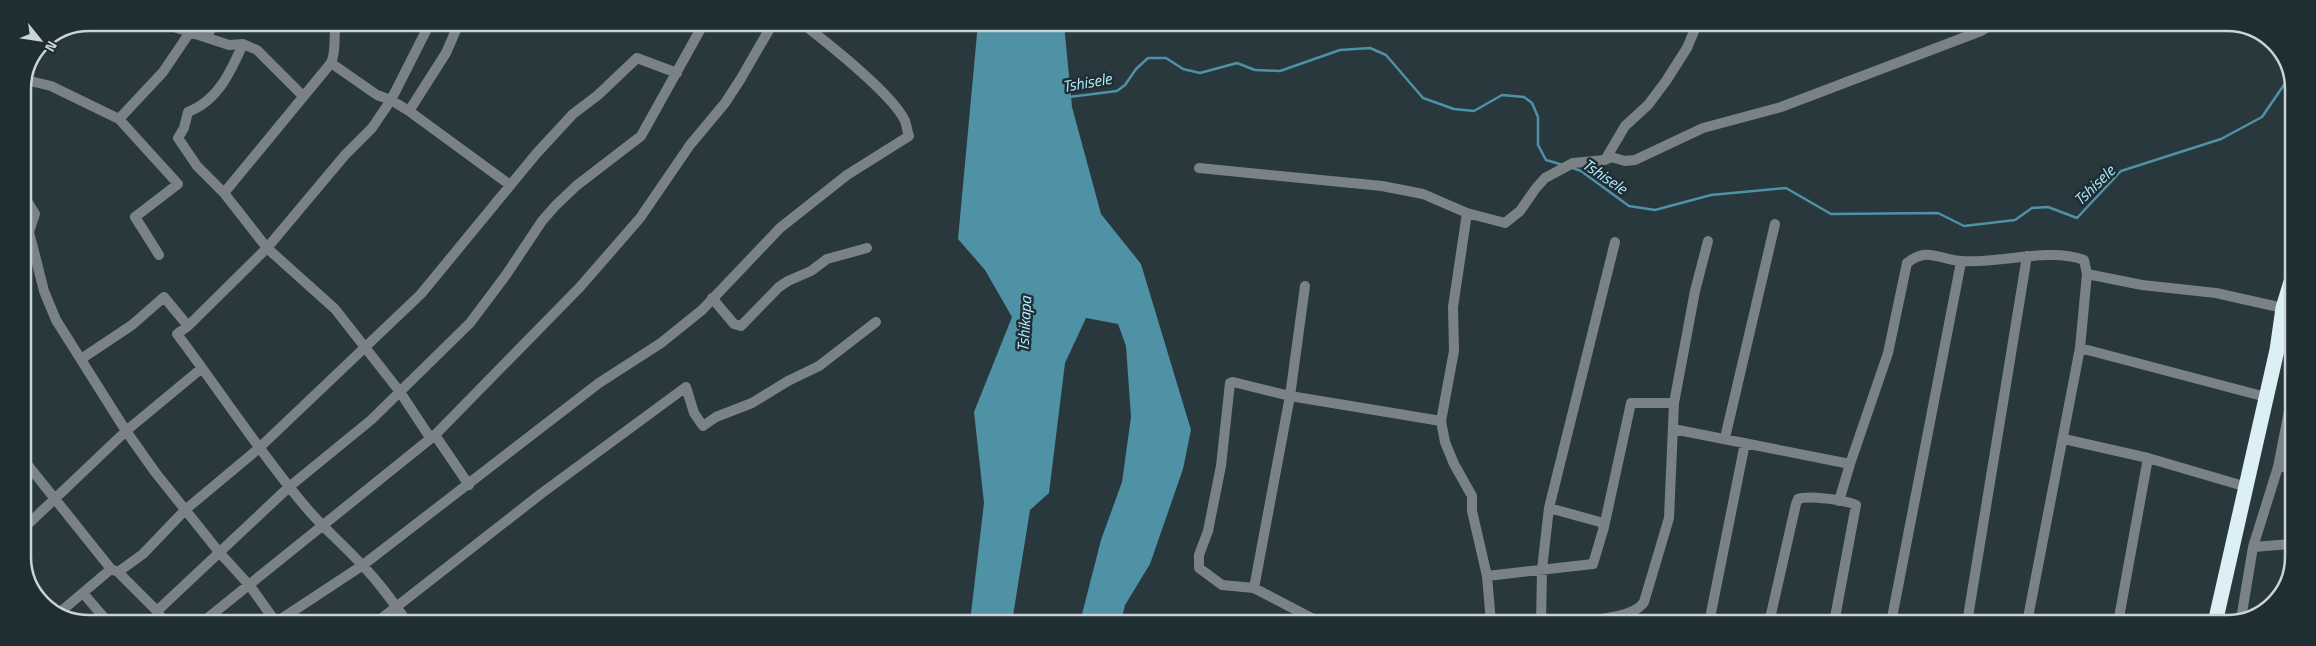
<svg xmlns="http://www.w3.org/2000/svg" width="2316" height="646" viewBox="0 0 2316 646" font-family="'Titillium Web',sans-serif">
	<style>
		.water { fill: #4f91a5 }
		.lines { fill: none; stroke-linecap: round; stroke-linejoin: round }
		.stream { stroke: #4f91a5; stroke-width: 2.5 }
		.minor { stroke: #7b8285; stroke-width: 10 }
		.highway { stroke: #dbeff5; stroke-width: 15 }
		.labels { text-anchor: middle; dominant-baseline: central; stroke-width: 5; stroke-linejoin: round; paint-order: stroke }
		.water-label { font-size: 16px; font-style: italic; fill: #b4ecff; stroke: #1e2e33 }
		.rim { fill: none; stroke: #cad3d6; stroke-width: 2.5 }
	</style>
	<rect width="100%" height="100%" fill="#28383d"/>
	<path class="water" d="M978,23L1064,24L1072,107L1101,214L1141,264L1191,430L1183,469L1150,564L1125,605L1121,622H1080L1101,540L1122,482L1131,417L1126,346L1118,324L1086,318L1065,363L1049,493L1030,510L1012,622H970L984,503L974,412L1012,317L985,270L958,239Z"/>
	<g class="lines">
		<path class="stream" d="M1069,97L1117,91L1125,85L1136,69L1148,58H1166L1183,69L1200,73L1237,63L1255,70L1280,71L1340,50L1370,48L1386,55L1423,98L1454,109L1474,111L1502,95L1524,97L1532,103L1538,117V145L1546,160L1563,165
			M1570,167L1581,171L1629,206L1655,210L1711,195L1786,188L1831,214L1938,213L1964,226L2015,220L2032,208L2048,207L2077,218L2121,171L2221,139L2262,117L2290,76"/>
		<path class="minor" d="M162,23L229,45L243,44L257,50L303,96
			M445,23L457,28
			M206,37L215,23
			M243,44C231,71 218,101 188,112L184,128L178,138L197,166L224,193L267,248L335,309L400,392L429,436L435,435L469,485
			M331,63L377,95L391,100L409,111L510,185
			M26,80L51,86L119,119L178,184L135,217L159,255
			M409,111L446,53L459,23
			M119,119L163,72L190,32
			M1605,160L1625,126L1648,105L1666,81L1687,48L1697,24
			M1199,168L1382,186L1423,194L1467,213L1505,223L1520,211L1536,188L1545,178L1573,163L1605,160L1611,157L1625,161L1635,160L1703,128L1781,107L1981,31L1993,24
			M224,193L331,63C337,49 333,37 336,23
			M23,194L35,214L29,232L44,291L56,320L126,431L155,472L219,552L250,586L275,621
			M1467,213L1453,307L1454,351L1441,421L1445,442L1454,464L1472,496V511L1487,576L1491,623
			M2087,274L2142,285L2216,293L2283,308
			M712,298L734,324L741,326L779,287L788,281L811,271L827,259L867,248
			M2080,348L2266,397
			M81,359L132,325L164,297L188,326
			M1673,429L1850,464
			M1725,438L1775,224
			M2064,439L2148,458L2247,487
			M23,459L111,569
			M2278,467H2292
			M1839,501L1850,464L1888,353L1907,263C1928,246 1939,260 1962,261C1999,264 2049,247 2084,260L2087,274L2080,348L2027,623
			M1549,508L1600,522L1604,527
			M23,529L126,431L202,368
			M2253,547L2291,544
			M118,572L157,611L164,621
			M1487,576L1593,564L1604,527L1631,403H1674
			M1254,588L1290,396L1305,286
			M83,593L107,621
			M157,611L289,487L371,420L470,323L506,275L542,221L556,205L576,186L641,136L704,23
			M59,613L111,569L118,572L143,554L185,510L258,449L421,294L536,154L573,114L598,95L637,58L677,73
			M2241,619L2253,547L2278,467L2292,396
			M204,621L435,435L580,287L640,218L690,145L725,103L740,80L773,23
			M278,621L363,565L599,383L661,343L702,310L780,228L847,175L909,136C907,131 907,126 905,121C893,94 826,42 802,23
			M377,622L542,493L686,387L694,413L703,426L716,417L752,403L788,381L819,366L876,322
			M407,622C393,602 379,582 362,565C343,544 322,527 304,505C258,450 220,391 177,334L188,326L267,248L345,155L372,128L391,100L430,23
			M1321,623L1254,588L1222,585L1199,568V555L1208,531L1221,466L1230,383L1233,382L1290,396L1441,421
			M1541,623L1542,569L1549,508L1615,242
			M1567,623C1586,620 1634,619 1644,602L1669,518L1674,403L1695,291L1708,241
			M1709,623L1745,443
			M1769,623L1796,504L1798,499C1808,495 1846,500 1856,505L1834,623
			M1891,623L1961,262
			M1967,623L2027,256
			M2118,623L2148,458"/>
		<path class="highway" d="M2215,623L2277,350L2283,308L2293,275"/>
	</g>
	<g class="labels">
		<g class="water-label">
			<text transform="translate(1087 82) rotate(-10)">Tshisele</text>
			<text transform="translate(1605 176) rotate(34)">Tshisele</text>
			<text transform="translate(2094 185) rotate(-44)">Tshisele</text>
			<text transform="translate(1024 324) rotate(-87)">Tshikapa</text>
		</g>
	</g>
	<path d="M0 0H2316V646H0ZM89 31H2227A58 58 0 0 1 2285 89V557A58 58 0 0 1 2227 615H89A58 58 0 0 1 31 557V89A58 58 0 0 1 89 31Z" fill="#1e2e33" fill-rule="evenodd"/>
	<path class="rim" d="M89 31H2227A58 58 0 0 1 2285 89V557A58 58 0 0 1 2227 615H89A58 58 0 0 1 31 557V89A58 58 0 0 1 89 31Z"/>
	<g transform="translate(40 40) rotate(120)" stroke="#1e2e33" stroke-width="4" paint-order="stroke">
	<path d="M0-4L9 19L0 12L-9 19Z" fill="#cad3d6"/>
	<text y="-8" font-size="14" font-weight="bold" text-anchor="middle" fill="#cad3d6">N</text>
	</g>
</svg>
